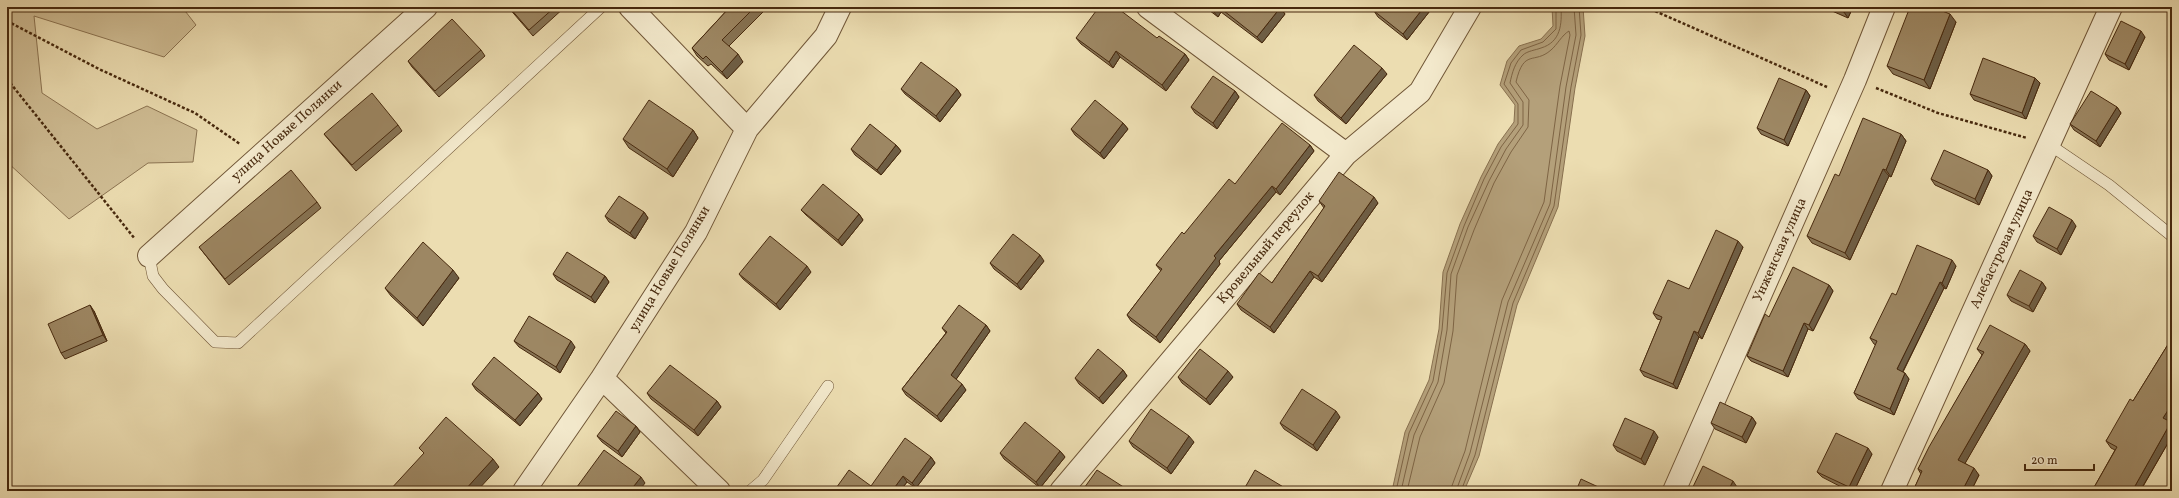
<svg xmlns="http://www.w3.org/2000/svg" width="2179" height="498" viewBox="0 0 2179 498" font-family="Vollkorn,serif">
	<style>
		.green { fill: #d0be95; stroke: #8c7452 }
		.water { fill: #b4a07a; stroke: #88704f }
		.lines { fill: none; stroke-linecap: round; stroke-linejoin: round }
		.shore { stroke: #7e6444; stroke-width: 1 }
		.lane-casing { stroke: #705637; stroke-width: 12 }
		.street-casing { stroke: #705637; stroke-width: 24 }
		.path { stroke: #47290e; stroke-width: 2.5; stroke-dasharray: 3 2; stroke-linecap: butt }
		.lane { stroke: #f3e9cc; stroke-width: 11 }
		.street { stroke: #f3e9cc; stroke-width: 22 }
		.wall { fill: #877455; stroke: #47290e }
		.shaded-wall { fill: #6e5e45; stroke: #47290e }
		.building { fill: #9d8763; stroke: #47290e }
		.labels { text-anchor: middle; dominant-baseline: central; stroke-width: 4; stroke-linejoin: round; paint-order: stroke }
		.street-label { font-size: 14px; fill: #47290e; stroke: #f3e9cc }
	</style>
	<rect width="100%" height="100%" fill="#ecddb1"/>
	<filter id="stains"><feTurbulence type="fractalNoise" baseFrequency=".005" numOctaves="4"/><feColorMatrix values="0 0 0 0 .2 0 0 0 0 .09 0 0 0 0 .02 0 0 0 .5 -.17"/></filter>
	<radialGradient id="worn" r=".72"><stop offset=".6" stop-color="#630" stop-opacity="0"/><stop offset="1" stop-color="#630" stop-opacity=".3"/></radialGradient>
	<path class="green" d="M7,7H182L196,25L164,57L34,16L42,93L97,129L147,106L197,130L193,162L148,163L69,219L7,162Z"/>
	<path class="water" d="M1552,7H1583L1585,36L1575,88L1558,207L1517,305L1479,456L1464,491H1392L1405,432L1429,380L1439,329L1443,272L1460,224L1481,177L1498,144L1514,122L1515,105L1500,85L1507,61L1519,46L1541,39L1553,26Z"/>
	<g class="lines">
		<path class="shore" d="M1396,491L1409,433L1433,381L1442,330L1447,273L1464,226L1484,179L1501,147L1518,124V104L1504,84L1511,63L1521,50L1543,42L1556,29V7
			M1401,491L1414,435L1438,382L1447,330L1451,274L1468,227L1489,181L1506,149L1523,125V102L1510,83C1512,73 1515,62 1523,55C1527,51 1536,50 1541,48C1561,42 1562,24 1561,7
			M1407,491L1420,437L1444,383L1453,331L1457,275L1474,230L1494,183L1511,152L1528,127L1529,100L1516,82C1524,48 1534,65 1551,50C1557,45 1562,35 1569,31L1570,35L1560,86L1544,202L1502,300L1465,451L1450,491
			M1456,491L1470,453L1508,302L1550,204L1566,87L1576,35L1574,7
			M1461,491L1475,455L1513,303L1554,206L1571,87L1581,35L1579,7"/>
		<defs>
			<path id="lane" d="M2050,145L2109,185L2172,236
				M149,256L153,276L163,289L215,342L238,343L601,7
				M750,491L763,480L828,386"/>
			<path id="street" d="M630,7L747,129
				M1148,7L1346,154
				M149,256L426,7
				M602,378L719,491
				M524,491L602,378L696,232L747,129L826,36L840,7
				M1061,491L1346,154L1420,92L1470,7
				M1674,491L1855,80L1884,7
				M1892,491L2111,7"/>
		</defs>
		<use href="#lane" class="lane-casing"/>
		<use href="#street" class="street-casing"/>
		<path class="path" d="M1646,7L1827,87
			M7,21L99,69L195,113L240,144
			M7,79L135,239
			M1876,88L1938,113L2027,138"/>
		<use href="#lane" class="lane"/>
		<use href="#street" class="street"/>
	</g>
	<path class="wall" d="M508,7H565L533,36Z
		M730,7H768L729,46L743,62L727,79L711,64L708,66L697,56L692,48Z
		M1205,7H1280L1285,14L1262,43L1221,12L1218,17Z
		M1433,7L1407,40L1378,17L1374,11Z
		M1823,7H1853L1848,18Z
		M1956,22L1930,89L1893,74L1887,66Z
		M2145,37L2129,70L2109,60L2105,54Z
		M1076,38L1185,54L1189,60L1166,91L1120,57L1113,68L1081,44Z
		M481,50L485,56L439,97L412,67L408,61Z
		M1387,74L1346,124L1318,101L1314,95Z
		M2035,78L2040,83L2026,119L1974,100L1970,94Z
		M901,89H957L961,95L940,122L905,94Z
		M1806,90L1810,96L1788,146L1761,134L1757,128Z
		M1235,91L1239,97L1217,129L1195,113L1191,107Z
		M2117,107L2121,113L2100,147L2074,130L2070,124Z
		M1123,123L1128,129L1104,159L1075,135L1071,129Z
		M398,125L402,131L356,171L329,140L324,134Z
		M693,130L698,138L673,177L629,148L623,139Z
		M1901,134L1906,141L1891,177L1889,176L1850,260L1812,243L1807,236Z
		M896,145L901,151L881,175L855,155L851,149Z
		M1310,145L1314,151L1280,195L1276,192L1219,261L1220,264L1160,343L1131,321L1127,315L1161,271L1156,265L1184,234L1235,184Z
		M1988,170L1992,176L1979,205L1935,185L1931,179Z
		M1319,201L1378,203L1322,282L1314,277L1274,333L1241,310L1237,304L1272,283L1324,208Z
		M317,202L321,208L229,285L199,247Z
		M801,210L859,214L863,220L842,246L806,215Z
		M644,212L648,218L635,239L609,222L605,216Z
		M2076,226L2061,255L2037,242L2033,236Z
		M1743,247L1702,339L1699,337L1677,389L1644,376L1640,370L1661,320L1657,319L1653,313L1689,289Z
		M1044,261L1021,290L994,269L990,263Z
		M1956,266L1946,289L1944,288L1903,372L1909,379L1894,415L1858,399L1854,393L1876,345L1874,344L1870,338L1896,295Z
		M811,272L780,310L743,279L739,274Z
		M553,274L605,276L609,282L595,303L557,280Z
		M459,278L423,326L391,296L385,288Z
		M2042,282L2046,288L2033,312L2011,301L2007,295Z
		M1829,285L1833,291L1813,331L1808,329L1788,377L1751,361L1747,356L1769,317Z
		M94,311L107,341L65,359L61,353Z
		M2172,319V331L2168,325Z
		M986,325L990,331L956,379L966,390L941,422L906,395L902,389L946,333L942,328Z
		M2172,338V418L2170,422L2172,424V436L2141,490L2092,491L2115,450L2111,448L2106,441L2133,401Z
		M514,341L575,347L560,373L519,347Z
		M2025,344L2030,351L1965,463L1979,475L1971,491H1913L1921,474L1918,469L1982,355L1977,349Z
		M1123,370L1127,376L1103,404L1079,384L1075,378Z
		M1178,377H1233L1210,405L1182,383Z
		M472,384L538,393L542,399L520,426L476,390Z
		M647,393L717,401L721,407L698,436L651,399Z
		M1340,417L1317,451L1284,429L1280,423Z
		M1752,417L1756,423L1746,443L1715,429L1711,423Z
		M636,426L640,432L622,457L602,442L597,436Z
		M1658,437L1645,465L1617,451L1613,445Z
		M1129,441L1194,442L1171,474L1133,447Z
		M1060,451L1065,457L1040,488L1004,459L1000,453Z
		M1872,454L1854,491H1849L1822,477L1817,472Z
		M931,457L935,463L916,488L907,482L900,491H834L871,486Z"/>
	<path class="shaded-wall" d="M1007,7H1012L1010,11Z
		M1216,7H1218L1221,12L1218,17L1213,11Z
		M1424,7H1433L1407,40L1403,34Z
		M1846,7H1853L1848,18L1844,12Z
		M1280,8L1285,14L1262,43L1257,37Z
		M1950,14L1956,22L1930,89L1924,80Z
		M2141,31L2145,37L2129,70L2125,64Z
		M1116,51L1120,57L1113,68L1109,62Z
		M738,54L743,62L727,79L722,72Z
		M1185,54L1189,60L1166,91L1162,85Z
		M1382,68L1387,74L1346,124L1341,118Z
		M2035,78L2040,83L2026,119L2022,113Z
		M957,89L961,95L940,122L936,116Z
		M1806,90L1810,96L1788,146L1784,140Z
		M1235,91L1239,97L1217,129L1213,123Z
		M2117,107L2121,113L2100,147L2096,141Z
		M1123,123L1128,129L1104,159L1100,153Z
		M693,130L698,138L673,177L667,169Z
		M1901,134L1906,141L1891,177L1886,170Z
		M896,145L901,151L881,175L877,170Z
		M1310,145L1314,151L1280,195L1276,189Z
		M1883,169L1889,176L1850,260L1845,253Z
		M1988,170L1992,176L1979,205L1975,199Z
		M1272,186L1276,192L1219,261L1220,264L1160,343L1156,337L1214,256Z
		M1374,197L1378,203L1322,282L1318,276Z
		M644,212L648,218L635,239L630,233Z
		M859,214L863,220L842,246L838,240Z
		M2072,220L2076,226L2061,255L2057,249Z
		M1738,241L1743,247L1702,339L1698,333Z
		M1040,255L1044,261L1021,290L1017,284Z
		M1952,260L1956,266L1946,289L1942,283Z
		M807,266L811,272L780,310L776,304Z
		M453,270L459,278L423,326L417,318Z
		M1310,271L1314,277L1274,333L1270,327Z
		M605,276L609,282L595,303L591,297Z
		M1940,282L1944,288L1901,375L1897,369Z
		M2042,282L2046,288L2033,312L2029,306Z
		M1829,285L1833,291L1813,331L1809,325Z
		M90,305L94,311L107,341L103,335Z
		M1804,323L1808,329L1788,377L1783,371Z
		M986,325L990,331L955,381L951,375Z
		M1694,331L1699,337L1677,389L1673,384Z
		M571,341L575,347L560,373L556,367Z
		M2025,344L2030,351L1963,467L1958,460Z
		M1123,370L1127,376L1103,404L1099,398Z
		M1228,371L1233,377L1210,405L1206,399Z
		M1905,373L1909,379L1894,415L1890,409Z
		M962,384L966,390L941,422L937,416Z
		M538,393L542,399L520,426L515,420Z
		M717,401L721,407L698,436L694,430Z
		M2172,404V418L2168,425L2163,418Z
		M1336,411L1340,417L1317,451L1313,445Z
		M1752,417L1756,423L1746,443L1742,437Z
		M2171,422L2172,424V436L2140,491L2135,486Z
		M636,426L640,432L622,457L618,451Z
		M1654,431L1658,437L1645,465L1641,459Z
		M1189,436L1194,442L1171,474L1167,468Z
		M1868,448L1872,454L1854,491H1852L1849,487Z
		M1060,451L1065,457L1040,488L1036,482Z
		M931,457L935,463L916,488L912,483Z
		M493,459L499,467L477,491H464Z
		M1974,468L1979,475L1971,491H1962Z
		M903,476L907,482L900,491H892Z
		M641,477L645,483L639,491H630Z
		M1733,481L1737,487L1735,491H1728Z
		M1125,488L1127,491H1123Z
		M1285,488L1288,491H1284Z"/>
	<path class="building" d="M509,7H555L529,30Z
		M730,7H755L722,40L738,54L722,72L706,56L703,59L692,48Z
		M1099,7H1116L1157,38L1159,36L1185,54L1162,85L1116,51L1109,62L1076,38Z
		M1209,7H1216L1213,11Z
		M1219,7H1280V8L1257,37Z
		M1377,7H1424L1403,34L1374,11Z
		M1832,7H1846L1844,12Z
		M1910,7H1932L1950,14L1924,80L1887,66Z
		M452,19L481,50L435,91L408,61Z
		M2121,21L2141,31L2125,64L2105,54Z
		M1354,45L1382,68L1341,118L1314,95Z
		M1983,58L2035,78L2022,113L1970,94Z
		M921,62L957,89L936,116L901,89Z
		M1213,76L1235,91L1213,123L1191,107Z
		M1779,78L1806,90L1784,140L1757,128Z
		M2091,91L2117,107L2096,141L2070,124Z
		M372,93L398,125L352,165L324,134Z
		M649,100L693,130L667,169L623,139Z
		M1095,100L1123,123L1100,153L1071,129Z
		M1863,118L1901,134L1886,170L1883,169L1845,253L1807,236L1835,174L1839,176Z
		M1282,123L1310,145L1276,189L1272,186L1214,256L1216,258L1156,337L1127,315L1162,269L1156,265L1182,232L1184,234L1229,179L1235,184Z
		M870,124L896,145L877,170L851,149Z
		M1944,150L1988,170L1975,199L1931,179Z
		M291,170L317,202L225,279L199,247Z
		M1339,172L1374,197L1318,276L1310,271L1270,327L1237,304L1259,273L1272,283L1325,206L1319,201Z
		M823,184L859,214L838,240L801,210Z
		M619,196L644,212L630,233L605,216Z
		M2049,207L2072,220L2057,249L2033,236Z
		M1716,230L1738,241L1698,333L1694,331L1673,384L1640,370L1662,317L1653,313L1668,280L1689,289Z
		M1013,234L1040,255L1017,284L990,263Z
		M770,236L807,266L776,304L739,274Z
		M423,242L453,270L417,318L385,288Z
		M1917,245L1952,260L1942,283L1940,282L1897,369L1905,373L1890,409L1854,393L1877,341L1870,338L1892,293L1896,295Z
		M567,252L605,276L591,297L553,274Z
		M1793,267L1829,285L1809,325L1804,323L1783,371L1747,356L1765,314L1769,317Z
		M2020,270L2042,282L2029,306L2007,295Z
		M90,305L103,335L61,353L48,324Z
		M959,305L986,325L951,375L962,384L937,416L902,389L947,332L942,328Z
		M529,316L571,341L556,367L514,341Z
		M2172,319V328L2168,325Z
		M1990,325L2025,344L1958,460L1974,468L1962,491H1913L1922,471L1918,469L1929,447L1984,352L1977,349Z
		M2172,338V404L2163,418L2171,422L2135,486L2143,491H2092L2117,447L2106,441L2130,399L2133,401Z
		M1098,349L1123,370L1099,398L1075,378Z
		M1200,349L1228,371L1206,399L1178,377Z
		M494,357L538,393L515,420L472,384Z
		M670,365L717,401L694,430L647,393Z
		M1302,389L1336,411L1313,445L1280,423Z
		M1720,402L1752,417L1742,437L1711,423Z
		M1151,409L1189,436L1167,468L1129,441Z
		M616,411L636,426L618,451L597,436Z
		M446,417L493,459L464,491H389L424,453L419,448Z
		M1625,418L1654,431L1641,459L1613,445Z
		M1025,422L1060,451L1036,482L1000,453Z
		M1836,433L1868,448L1849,487L1817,472Z
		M905,438L931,457L912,483L903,476L892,491H834L849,470L871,486Z
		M604,450L641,477L630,491H574Z
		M1703,466L1733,481L1728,491H1691Z
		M1097,470L1125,488L1123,491H1082Z
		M1255,470L1285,488L1284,491H1243Z
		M1581,479L1607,491H1576Z
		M67,489L68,491H61Z"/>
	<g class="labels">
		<g class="street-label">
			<text transform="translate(287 131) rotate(-42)">улица Новые Полянки</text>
			<text transform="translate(1266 248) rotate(-50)">Кровельный переулок</text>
			<text transform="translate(2002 249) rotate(-65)">Алебастровая улица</text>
			<text transform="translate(1780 250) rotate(-66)">Унженская улица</text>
			<text transform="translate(670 269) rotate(-59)">улица Новые Полянки</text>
		</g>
	</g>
	<rect width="2179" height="498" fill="none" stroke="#ecddb1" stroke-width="24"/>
	<rect x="8" y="8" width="2163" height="482" fill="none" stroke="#47290e" stroke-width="2"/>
	<rect x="12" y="12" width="2155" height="474" fill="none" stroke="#47290e"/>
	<path d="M2025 464v6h69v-6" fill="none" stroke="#47290e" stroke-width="2"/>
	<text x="2031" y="464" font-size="12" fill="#47290e" stroke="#f3e9cc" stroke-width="3" paint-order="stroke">20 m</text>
	<rect width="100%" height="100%" filter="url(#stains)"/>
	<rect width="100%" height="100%" fill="url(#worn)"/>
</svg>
